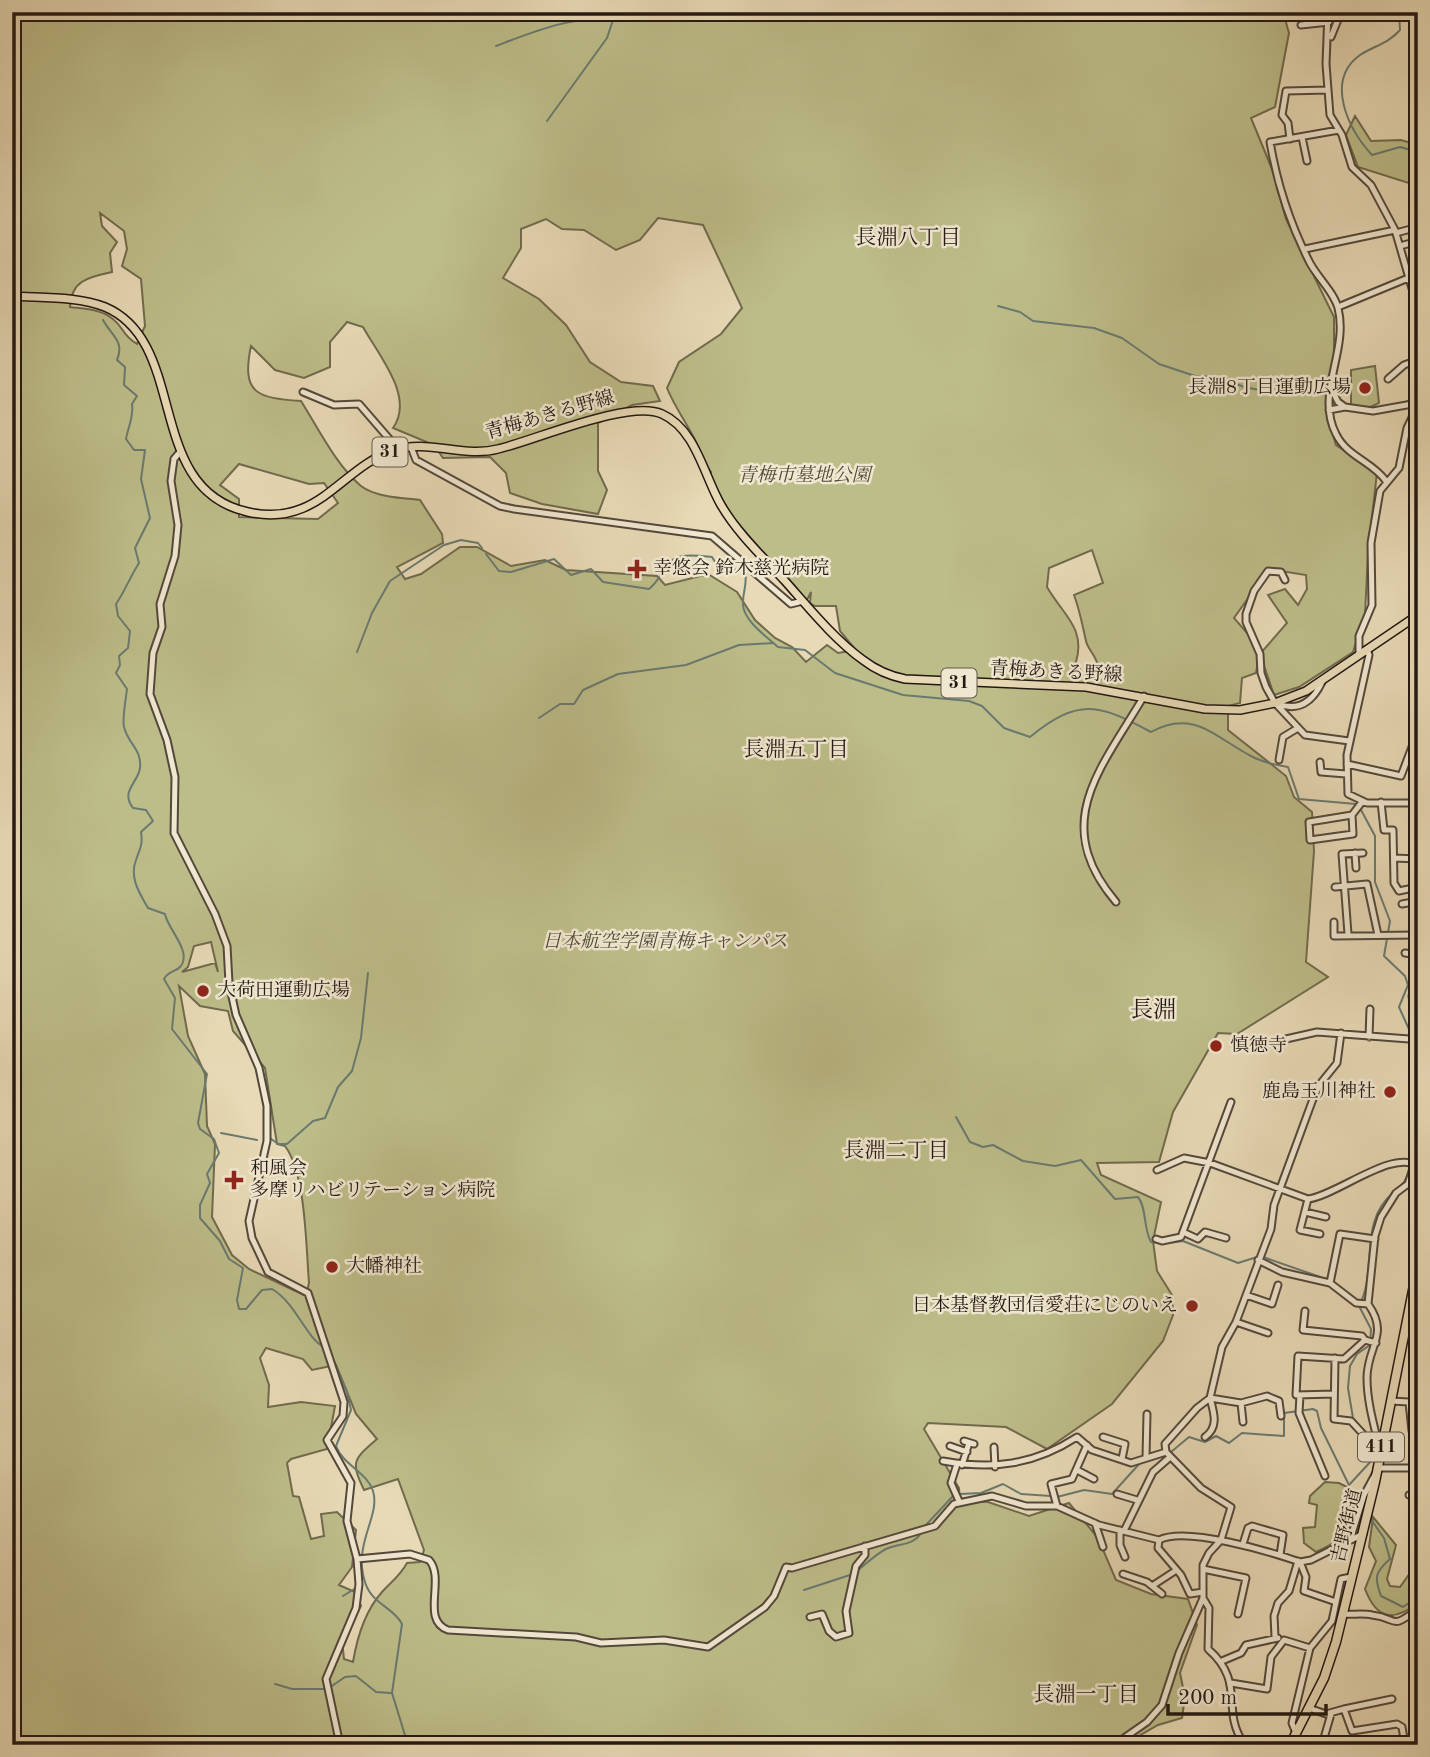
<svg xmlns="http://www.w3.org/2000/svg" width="1430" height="1757" viewBox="0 0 1430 1757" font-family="'Old Standard TT','Noto Serif JP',serif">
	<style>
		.green { fill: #bdbd89; stroke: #706a4e; stroke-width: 2; fill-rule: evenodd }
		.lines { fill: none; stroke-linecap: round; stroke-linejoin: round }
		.stream { stroke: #697a70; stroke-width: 2 }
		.minor-casing { stroke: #54483c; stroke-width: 9 }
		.major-casing { stroke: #231813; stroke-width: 10 }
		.highway-casing { stroke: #231813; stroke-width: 11 }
		.minor { stroke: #f0e7d0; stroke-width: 5 }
		.major { stroke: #e8dab6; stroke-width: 7 }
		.highway { stroke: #e8dab6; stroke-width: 8 }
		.poi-dot { fill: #8f2418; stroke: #f0e7d0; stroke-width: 2.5 }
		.labels { text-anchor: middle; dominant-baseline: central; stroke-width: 5; stroke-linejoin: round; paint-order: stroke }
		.shield { fill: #f0e7d0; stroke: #60564c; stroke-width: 2 }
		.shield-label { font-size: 18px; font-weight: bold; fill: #231813 }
		.poi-label { font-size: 19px; fill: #231813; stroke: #f0e7d0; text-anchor: start }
		.street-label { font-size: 19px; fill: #231813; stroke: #f0e7d0 }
		.park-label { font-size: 19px; font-style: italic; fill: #514a36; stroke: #f0e7d0 }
		.neighbourhood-label { font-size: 21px; fill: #231813; stroke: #f0e7d0 }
		.quarter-label { font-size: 23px; fill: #231813; stroke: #f0e7d0 }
	</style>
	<rect width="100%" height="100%" fill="#e8dab6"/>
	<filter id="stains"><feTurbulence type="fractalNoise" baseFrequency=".00286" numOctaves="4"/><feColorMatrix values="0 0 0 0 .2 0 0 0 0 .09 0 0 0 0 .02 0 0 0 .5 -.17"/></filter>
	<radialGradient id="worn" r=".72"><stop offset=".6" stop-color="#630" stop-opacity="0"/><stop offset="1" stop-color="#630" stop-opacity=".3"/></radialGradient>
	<path class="green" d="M12,12H1283L1289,33L1275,107L1251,118L1272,169L1286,219L1334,317V360L1327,383L1326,410L1336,445L1377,472L1368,553L1365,614L1353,652L1299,687L1274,695L1260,654L1287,623L1268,595L1285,589L1298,605L1307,589L1306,575L1269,569L1234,618L1260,648L1256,673L1242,678L1240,703L1228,706V730L1286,776L1294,797L1312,812L1314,851L1306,962L1328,977L1237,1034L1218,1033L1173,1112L1159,1162L1097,1163L1101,1175L1161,1202L1153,1241L1157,1271L1172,1295L1173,1315L1163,1341L1112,1404L1047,1449L1006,1427L928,1423L924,1429L959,1488L960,1501L988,1502L1029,1516L1069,1503L1098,1538L1116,1580L1151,1594L1188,1599L1197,1625L1180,1673L1185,1697L1182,1718L1158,1725L1123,1745H12ZM100,213L124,231L127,249L122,266L141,279L145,326L137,344C122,335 124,328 114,320C102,309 85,309 70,307C71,280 89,277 112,272L110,253L117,242L102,226ZM658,218L703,225L742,308L721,334L679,362L667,388C675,408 687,423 696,442C701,453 703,464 711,472L710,477L735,522H737L806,602L811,592L810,603L815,606H836L840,631L856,650L838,653L827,645L806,662L792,647L775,638L755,620L737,592L708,574L665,585L657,576L566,570L545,560L511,566L477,547H460L421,574L405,579L397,567L443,543L442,534L420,500C403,498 375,497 361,486C336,465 318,428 301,401C257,398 241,394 251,346L275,370L304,378L330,367V342L347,322L363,327C379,356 415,397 393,428L434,445L443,458L490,457L506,473L510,493L542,504L598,514L607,490L598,471V423L632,405L660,401L653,386L621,382L590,362L566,325L539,299L503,278L521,248V229L546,219L562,229L584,230L616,250L640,240ZM239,464L309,484L324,483L338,503L318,519L239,517V499L220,485ZM1092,550L1103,583L1074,595C1080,611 1082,624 1086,641C1088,650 1096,655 1098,666L1105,668L1109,682L1083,675L1076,662C1086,628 1063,615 1047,587L1049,568ZM211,942L218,972L215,963L182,972L188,967L194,946ZM179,986L200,1006L228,1011L233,1031L265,1068L277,1144L285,1146C306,1174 306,1247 309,1283L306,1296L249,1269L232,1255L212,1217L215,1144L207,1126L205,1074L188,1036ZM266,1348L303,1359L312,1370L336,1365L356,1414L377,1439C354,1459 350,1461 364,1490L398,1479L424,1550L420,1562L407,1563C400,1576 391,1582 382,1592C365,1611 357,1638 353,1662L344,1659L342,1640L361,1606L355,1592L339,1585L352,1567L356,1530L337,1512L321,1514L324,1536L311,1539L299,1497L293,1496L287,1463L291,1459L327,1449L335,1406L301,1402L268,1407L269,1385L260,1358Z
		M1355,116L1371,141L1401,140L1418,145V186L1358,167L1346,135Z
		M1375,366L1379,403L1366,409L1351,406V370Z
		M1325,1482L1339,1483L1351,1489C1353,1527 1351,1536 1316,1552L1304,1543L1303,1528L1315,1527L1317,1505L1309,1503L1310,1496Z
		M1373,1517L1396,1545L1387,1579L1390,1586L1400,1587L1410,1573L1418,1570V1603C1393,1622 1377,1620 1365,1589L1376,1561L1369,1547Z"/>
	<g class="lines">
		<path class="stream" d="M1399,13L1400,30C1389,43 1374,46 1360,55C1324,81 1349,130 1372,155L1400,147L1418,152
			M496,46C533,32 573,15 612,20
			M547,121L607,38L613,20L644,12
			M998,306L1020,312L1033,321L1094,328L1122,338L1159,364L1195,376L1220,377L1244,387L1285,395L1321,392L1335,401
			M103,320C111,335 125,341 117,360L125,367L124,385L137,396L132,404C134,417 128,427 126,439L134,450H145L141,479L150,518L135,548L139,563C130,577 125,591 116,604L118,616L130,631L128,648L119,656L120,665L116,673L127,689C126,698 122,720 124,727C128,744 142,749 140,768C138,783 120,791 133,808L146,810L153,821L141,832C143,845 140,848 136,860C129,878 140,894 148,908L165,914C167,928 192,951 181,966C176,972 168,971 164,979L175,998L172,1029L207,1074L198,1123L200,1129L214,1139L219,1153L207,1174L210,1183L200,1205V1218L220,1241L229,1259L243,1268L237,1300L239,1309H246L262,1290L272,1289C297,1304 305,1337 324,1347
			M1396,404L1418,399
			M1344,410L1375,413
			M486,554L499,571L511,572L554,559L571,575L591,569L603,582L649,589C660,580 660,573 669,563C677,552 700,556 712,557L717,565L745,572C748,584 742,593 743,605C744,621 767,637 778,647L805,650L835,673L903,695L969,701L982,706L1004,728L1030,737C1079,697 1099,704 1151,732C1193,708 1216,738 1251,756C1262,762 1276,765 1288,767L1299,799L1356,804
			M357,652L372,613L390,581L444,545L461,540L478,543L482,548
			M539,718L560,704H574L583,690L618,674L686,665L739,645L773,643
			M1360,808L1375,836V882L1390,921L1384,956L1405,976L1408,985L1399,1007L1412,1036
			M1413,1041L1418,1059
			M956,1117L970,1142L983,1147L993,1145L1023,1161L1055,1166L1081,1160L1115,1199L1138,1197C1147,1208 1143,1228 1151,1242L1162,1243
			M221,1133L257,1140
			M270,1138L278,1144H287L313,1121L325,1118L338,1087L352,1071L361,1038L368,973
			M1400,1187C1413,1175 1408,1153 1418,1137
			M1167,1243L1183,1241L1238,1263L1257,1257
			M1263,1257L1326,1279
			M1334,1283L1343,1290
			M329,1349L347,1392L351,1410L336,1446C343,1465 367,1472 373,1491C381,1517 351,1545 366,1585C373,1604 394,1608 402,1624L392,1693L408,1745
			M1171,1452L1189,1437L1205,1442L1216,1436L1229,1443L1242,1433L1284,1436V1413L1313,1409L1317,1411L1321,1428L1349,1485V1502L1356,1510
			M1349,1485L1373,1459L1375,1446L1353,1418L1348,1388L1350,1366L1357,1354L1370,1345L1371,1329L1359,1306C1378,1272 1358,1221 1393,1193
			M960,1494L981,1493L1003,1484L1021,1494L1051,1496
			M1057,1497L1084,1490L1112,1494L1140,1463
			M1370,1518L1384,1538L1390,1559C1375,1572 1374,1577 1381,1596L1403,1607L1418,1597
			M925,1526L954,1495
			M857,1571C866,1564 876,1554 886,1549C899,1543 915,1546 922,1531
			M804,1590L853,1574
			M343,1596L356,1588
			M275,1684L292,1689H325
			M329,1688L345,1677L356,1676L376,1692L391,1693"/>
		<defs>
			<path id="minor" d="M1328,12L1326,64L1330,115L1342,135L1352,167L1371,185L1395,230L1418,309
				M1399,12L1418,20
				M1301,25L1329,22
				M1331,37L1341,12
				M1339,130L1270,142C1277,183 1291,226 1310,263C1318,278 1334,292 1338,308C1349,351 1315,393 1336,434C1347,457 1372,461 1386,481
				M1302,137L1307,161
				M1290,139L1288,123L1282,115L1286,91L1328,90
				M1396,233L1418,227
				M1400,246L1418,241
				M1305,249L1395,230
				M1338,307L1418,274
				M1388,379L1404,365L1418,360
				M1331,388L1338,402L1345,407
				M303,392L334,405L359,404L398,449
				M1329,410L1345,407L1373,411L1418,403
				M411,447L416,460L500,506L514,509L712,536L791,604L803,601
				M180,452L174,459L171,481L178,525L175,556L160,604L162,627L153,653L150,694L167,740L175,777L174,833L215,914L227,946L229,983L236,1015L259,1068L267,1106V1141L249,1221L252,1238L268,1272L308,1293L344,1402L343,1416L327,1440L351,1483L347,1521L357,1559L359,1584L356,1608L326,1679L340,1745
				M1285,580L1281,572L1268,571L1254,591L1246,614V622L1260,654L1261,673L1266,687L1275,703L1305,735L1349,741
				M1367,649L1369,655L1347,755L1348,794L1367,803H1418
				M1359,654V636L1372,605L1371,543L1380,491L1399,468L1407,428L1418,405
				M1278,704C1299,712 1313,701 1322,682
				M1279,760L1283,737L1298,728
				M1320,762L1321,772L1346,774
				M1347,764L1401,776L1418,731
				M1381,802L1384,830H1393L1394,883L1399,891L1418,887
				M1352,815L1353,834L1310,840L1309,822L1352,815L1362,802
				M1355,853L1356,868
				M1394,858L1418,859
				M1335,887L1367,884L1378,935
				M1116,902C1049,823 1101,769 1144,696
				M1402,904L1418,901
				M1334,922V936L1418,935
				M1348,934L1342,854L1363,853
				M1405,953L1418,955
				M1418,978L1412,996L1418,1032
				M1369,1037L1370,1009
				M1286,1039L1317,1032L1409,1039L1418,1037
				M1157,1170L1184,1158L1210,1163L1308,1199C1336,1196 1395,1147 1418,1167
				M1308,1199L1300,1230L1320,1234
				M1305,1212L1326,1217
				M1183,1232L1198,1239L1205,1232L1226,1238
				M1156,1239L1162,1241L1181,1237L1231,1102
				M1258,1260L1282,1272L1330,1283L1356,1303L1368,1304C1390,1335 1367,1346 1367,1378C1367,1398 1372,1418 1377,1438L1382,1442
				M1330,1283L1340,1234L1375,1239
				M1246,1295L1272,1304L1278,1285
				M1368,1304L1375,1236L1381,1217L1396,1193L1408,1184L1418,1154
				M1305,1311L1303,1330L1362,1336L1365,1340
				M1236,1322L1268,1333
				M1404,1334L1418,1331
				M1335,1358L1334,1419L1351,1421L1363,1434
				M1334,1394L1296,1395L1298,1356L1344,1359L1365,1340L1376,1343
				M1300,1395L1299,1413L1325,1476
				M1391,1401L1409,1402L1412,1431L1418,1435
				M1241,1403L1243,1422
				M1103,1437L1125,1444L1122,1459
				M1205,1437C1219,1427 1214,1413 1210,1398L1241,1403L1267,1396L1279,1401L1281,1416
				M964,1441L974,1444
				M950,1446L967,1452
				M994,1447L995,1467
				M1166,1452L1165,1444L1197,1408L1210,1398L1222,1347L1236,1322L1271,1229L1274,1205L1313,1099L1320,1084L1337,1063L1341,1033
				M1166,1452L1201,1488L1231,1507L1221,1540L1209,1553L1203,1565V1598L1209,1608L1208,1649C1246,1682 1221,1710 1243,1742
				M1146,1457L1147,1414
				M943,1461C993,1470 1034,1465 1077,1437L1092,1450L1131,1463L1166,1452
				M957,1464L951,1483L959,1501
				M962,1465L969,1443
				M1377,1468H1418
				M1077,1470L1094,1479
				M1117,1494L1137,1500
				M1409,1495H1418
				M1057,1506L1051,1484L1072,1479L1087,1445
				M1095,1523L1103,1547
				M1120,1530V1545L1125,1557
				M1124,1531L1153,1472L1169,1458
				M1159,1540L1158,1548L1181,1575L1190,1594L1203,1592
				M1350,1540L1364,1495L1377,1471
				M1243,1544L1248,1528L1252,1526L1283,1535L1280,1555
				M357,1559L410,1554L429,1560C446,1579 420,1620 448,1630L576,1637L601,1643L664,1640L708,1647L765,1607L774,1596L786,1567L792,1568L935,1526L954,1504L992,1496L1026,1506H1057L1099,1525L1159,1540C1186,1526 1271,1552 1300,1562L1306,1577L1304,1591L1336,1602
				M1300,1562L1311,1560L1363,1534
				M1203,1569L1246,1578L1238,1614
				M1123,1574L1147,1582L1162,1594
				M1152,1586L1175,1571
				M1343,1614C1352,1615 1363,1613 1372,1615C1399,1618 1389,1631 1418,1609
				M810,1617L822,1614L829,1631L836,1637L849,1633L846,1611L856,1566L865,1555V1546
				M1275,1637L1274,1616L1278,1603L1289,1591L1298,1561
				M1222,1661L1241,1653L1246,1645L1278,1638
				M1231,1683L1267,1689L1271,1657L1284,1640L1310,1648
				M1309,1708L1326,1714L1344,1709L1352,1731L1397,1724L1402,1727L1405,1745
				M1344,1709L1392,1699
				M1296,1733L1292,1723L1310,1648L1332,1621L1341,1579L1351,1577
				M1114,1745L1147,1722L1162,1705L1179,1653L1203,1598
				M1179,1745L1180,1744
				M1322,1745L1331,1714"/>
			<path id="major" d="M12,296C41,298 78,296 105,307C190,343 143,489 248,512C319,528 340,468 394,450C428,439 464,458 498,449C536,440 629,399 662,414C696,429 704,476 721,505C738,534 763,557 785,581C809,608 834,639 863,660C876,670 890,676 905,679L1086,687L1205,709L1240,710L1275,703L1306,691L1418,615"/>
			<path id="highway" d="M1290,1745L1324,1678L1336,1642L1375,1482L1418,1265"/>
		</defs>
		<use href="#minor" class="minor-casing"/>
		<use href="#major" class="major-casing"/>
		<use href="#highway" class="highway-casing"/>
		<use href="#minor" class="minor"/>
		<use href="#major" class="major"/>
		<use href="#highway" class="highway"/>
	</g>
	<g class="poi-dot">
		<circle cx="1365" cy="388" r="7"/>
		<path d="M633.5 558.5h7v7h7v7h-7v7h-7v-7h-7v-7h7z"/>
		<circle cx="203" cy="991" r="7"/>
		<circle cx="1216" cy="1046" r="7"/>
		<circle cx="1390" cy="1092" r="7"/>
		<path d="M230.5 1169.5h7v7h7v7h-7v7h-7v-7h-7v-7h7z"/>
		<circle cx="332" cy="1267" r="7"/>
		<circle cx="1192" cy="1306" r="7"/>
	</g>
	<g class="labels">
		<g class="shield">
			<rect x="372.5" y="437.5" width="35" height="29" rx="5"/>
			<rect x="941.5" y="668.5" width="35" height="29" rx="5"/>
			<rect x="1358" y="1432.5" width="46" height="29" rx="5"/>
		</g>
		<g class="shield-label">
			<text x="390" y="452">31</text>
			<text x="959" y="683">31</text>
			<text x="1381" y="1447">411</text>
		</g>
		<g class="poi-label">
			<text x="1351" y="388" text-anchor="end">長淵8丁目運動広場</text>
			<text x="653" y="569">幸悠会 鈴木慈光病院</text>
			<text x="217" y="991">大荷田運動広場</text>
			<text x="1230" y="1046">慎徳寺</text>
			<text x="1376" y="1092" text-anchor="end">鹿島玉川神社</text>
			<text x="250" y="1169">和風会<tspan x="250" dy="22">多摩リハビリテーション病院</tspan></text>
			<text x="346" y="1267">大幡神社</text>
			<text x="1178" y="1306" text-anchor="end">日本基督教団信愛荘にじのいえ</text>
		</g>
		<g class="street-label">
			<text transform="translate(550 416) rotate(-16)">青梅あきる野線</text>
			<text transform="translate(1056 673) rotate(3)">青梅あきる野線</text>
			<text transform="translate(1348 1526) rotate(-76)">吉野街道</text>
		</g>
		<g class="park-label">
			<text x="804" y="476">青梅市墓地公園</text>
			<text x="665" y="942">日本航空学園青梅キャンパス</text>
		</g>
		<g class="neighbourhood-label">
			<text x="908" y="238">長淵八丁目</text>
			<text x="796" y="750">長淵五丁目</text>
			<text x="896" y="1151">長淵二丁目</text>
			<text x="1086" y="1695">長淵一丁目</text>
		</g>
		<g class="quarter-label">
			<text x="1153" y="1010">長淵</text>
		</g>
	</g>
	<rect width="1430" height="1757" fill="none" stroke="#e8dab6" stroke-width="42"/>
	<rect x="14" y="14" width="1402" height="1729" fill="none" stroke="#231813" stroke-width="3.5"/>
	<rect x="21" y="21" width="1388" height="1715" fill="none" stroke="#231813" stroke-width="2"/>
	<path d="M1168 1704v10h158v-10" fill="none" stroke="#231813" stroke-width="3.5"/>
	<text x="1178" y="1704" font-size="21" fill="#231813" stroke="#f0e7d0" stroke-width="5" paint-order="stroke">200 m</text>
	<rect width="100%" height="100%" filter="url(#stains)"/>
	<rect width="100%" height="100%" fill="url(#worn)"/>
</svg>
